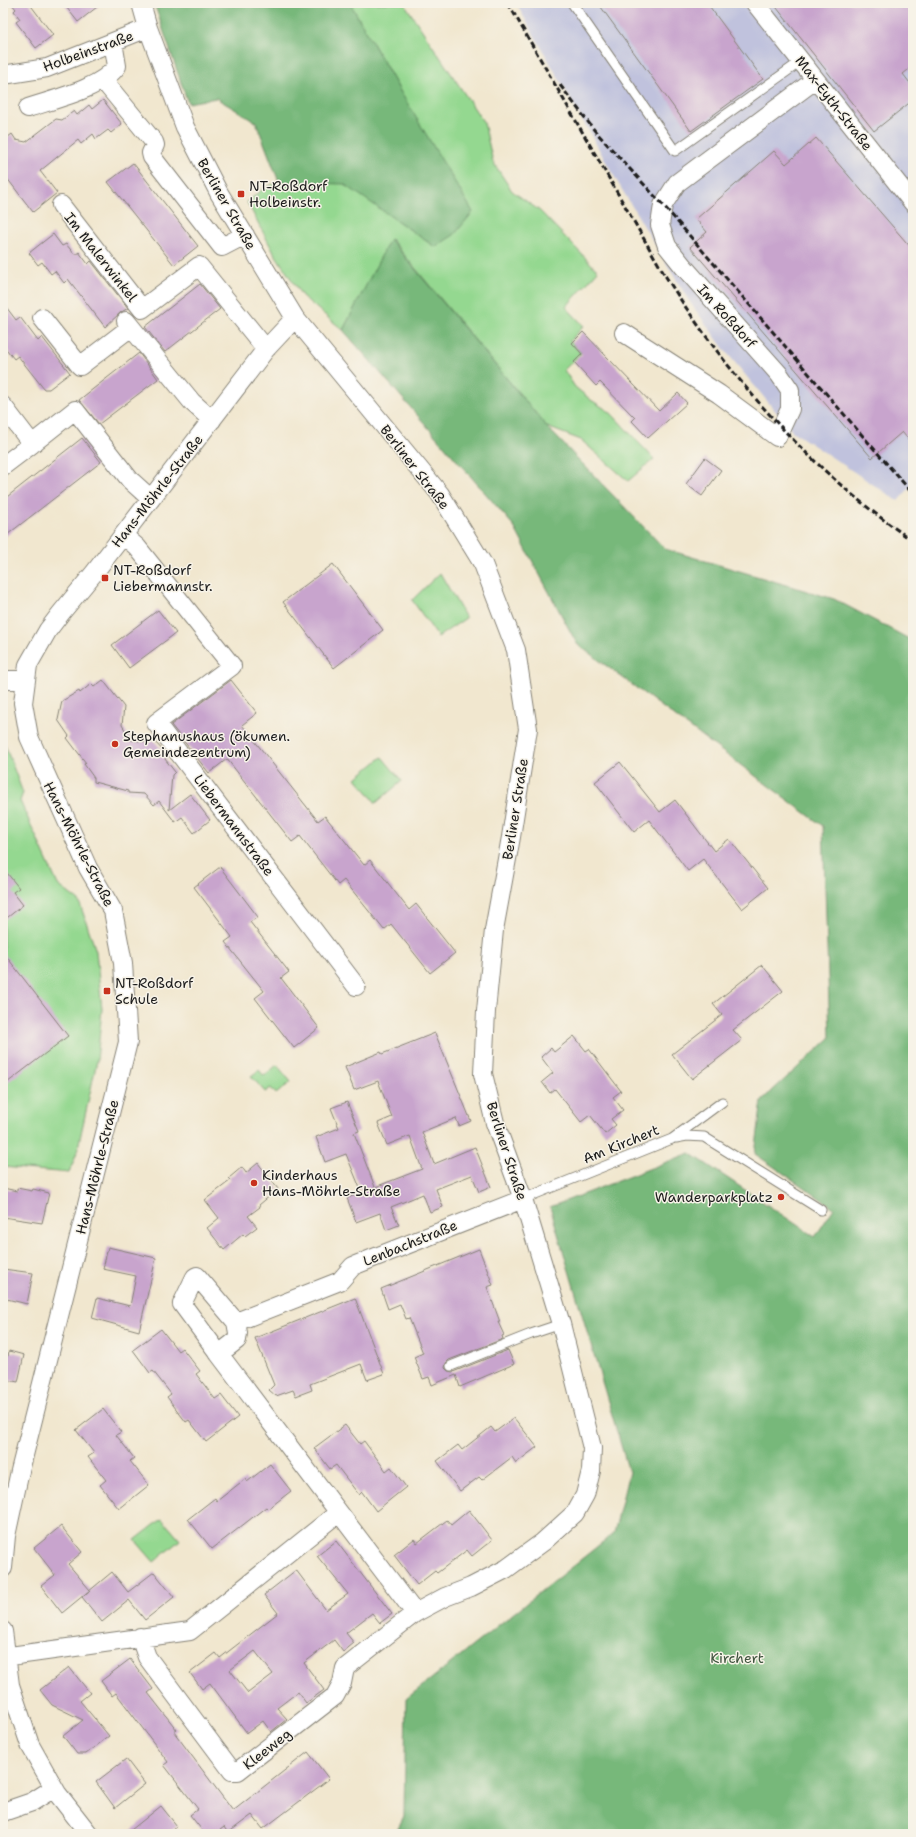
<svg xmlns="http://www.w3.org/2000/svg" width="916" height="1837" viewBox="0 0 916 1837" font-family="'Shantell Sans',sans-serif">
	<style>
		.industrial { fill: #c0c2dd }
		.green { fill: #94d890; stroke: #587a56 }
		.forest { fill: #77b87a; stroke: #4a6a4b }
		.building { fill: #c8a4cd; fill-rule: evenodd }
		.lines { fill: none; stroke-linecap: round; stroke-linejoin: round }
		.service-casing { stroke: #868276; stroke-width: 11 }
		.minor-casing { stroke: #868276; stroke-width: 20 }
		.service { stroke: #fff; stroke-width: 9 }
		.minor { stroke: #fff; stroke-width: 18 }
		.rail { stroke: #1c1c1c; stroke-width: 3; stroke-dasharray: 6 3; stroke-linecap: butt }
		.poi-dot { fill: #c8321e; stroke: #f7f3e8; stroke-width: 1.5 }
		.labels { text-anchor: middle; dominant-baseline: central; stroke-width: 3; stroke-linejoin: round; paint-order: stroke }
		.street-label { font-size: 14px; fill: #1c1c1c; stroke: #f7f3e8 }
		.poi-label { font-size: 14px; fill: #1c1c1c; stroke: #f7f3e8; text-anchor: start }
		.park-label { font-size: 14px; fill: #40543f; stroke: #f7f3e8 }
	</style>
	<rect width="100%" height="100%" fill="#f7f3e8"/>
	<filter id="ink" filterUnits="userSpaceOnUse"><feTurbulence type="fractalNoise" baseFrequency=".025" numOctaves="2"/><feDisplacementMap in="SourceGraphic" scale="8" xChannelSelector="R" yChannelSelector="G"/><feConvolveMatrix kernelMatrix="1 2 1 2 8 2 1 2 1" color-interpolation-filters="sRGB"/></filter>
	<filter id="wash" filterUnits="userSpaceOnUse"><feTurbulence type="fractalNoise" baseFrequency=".012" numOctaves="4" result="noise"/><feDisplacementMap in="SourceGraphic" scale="16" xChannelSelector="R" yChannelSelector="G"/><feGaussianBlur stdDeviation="0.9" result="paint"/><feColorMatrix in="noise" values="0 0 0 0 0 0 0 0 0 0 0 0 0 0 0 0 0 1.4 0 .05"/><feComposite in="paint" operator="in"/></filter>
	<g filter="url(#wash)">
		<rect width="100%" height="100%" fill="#f1e7cf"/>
		<path class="industrial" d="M516,3H913V484L898,501L792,431L727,353L689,301L618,183Z"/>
		<path class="green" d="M350,3H404L484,123L493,162L512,191L540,211L598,271L566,307L584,326L570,341L581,353L564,370L575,387L591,400L610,412L654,459L628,481L581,440L547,427L391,239L343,330L302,296L273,251L247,202L263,189L279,182L344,183L435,247L400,91Z
			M440,573L466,618L438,637L412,600Z
			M3,740L23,793L20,801L58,885L79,901L96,951L102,1009L97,1061L77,1152L69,1173L3,1167Z
			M382,757L402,781L376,803L356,778Z
			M277,1065L291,1082L276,1094L271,1088L265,1092L251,1076L259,1070L264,1076Z
			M162,1519L180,1540L154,1562L135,1540Z"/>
		<path class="forest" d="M154,3H350L400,91L473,212L454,235L435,247L344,184L279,182L256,122L216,98L188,103Z
			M390,239L547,427L665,549L834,599L913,641V1834H395L404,1816L406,1699L614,1533L629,1472L550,1207L690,1153L815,1237L834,1208L755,1154L762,1100L830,1038L823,826L577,644L513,525L343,330Z"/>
		<g id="blocks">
			<path class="building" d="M11,3H29L53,35L36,48L16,22L20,19L14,11L16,9Z
				M63,3H102L78,22Z
				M598,3H707L763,79L691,131Z
				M773,3H913V66L903,74L913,87V100L874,131Z
				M103,100L122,124L111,133L108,130L96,139L93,134L81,144L78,140L40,171L57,193L33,212L3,173V141L12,134L16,140L26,142L56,119L62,120L74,111L77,115L89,105L92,109Z
				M816,138L913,250V445L902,432L872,458L690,247L707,232L696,219L774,151L786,164Z
				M133,163L198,246L174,265L108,182Z
				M53,234L62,246L66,244L75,255L79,252L88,264L91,261L128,308L120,313L105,327L68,279L64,283L55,271L51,274L42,262L38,265L29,253Z
				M200,284L220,309L165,352L145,327Z
				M3,303L16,320L20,317L38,341L42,337L70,373L49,389H44L18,356L14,359L3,345Z
				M583,332L659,411L678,393L687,403L648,438L632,421L635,418L600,382L596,386L574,362L582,354L572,343Z
				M139,353L158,379L99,424L79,400Z
				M82,438L101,462L3,538V500Z
				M705,458L721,470L702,496L686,484Z
				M333,564L383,630L334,668L283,602Z
				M158,610L176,633L129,668L112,645Z
				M103,680L124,707L122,725L131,740L150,742L153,740L168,756L165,759L175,772L172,775L169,810L190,794L210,820L194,833L182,817L175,822L159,801L154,805L144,794L128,793V791L94,782V778L84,764L86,763L67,738L69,736L58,720L62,701L79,691L80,693L91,684L94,687Z
				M231,680L257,713L242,725L318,821L325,816L364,865L370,860L409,910L416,904L455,953L430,973L391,924L384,930L344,880L338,885L300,836L292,842L227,759L209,773L171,725Z
				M620,762L660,812L675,800L714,851L729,839L768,888L742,909L703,859L688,871L649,820L634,832L595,782Z
				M220,867L258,917L250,922L289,972L281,978L319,1028L294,1048L255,998L264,991L225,942L232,937L194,887Z
				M3,868L19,888L13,892L23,905L3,921Z
				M3,952L68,1036L3,1086Z
				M762,965L783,991L733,1030L742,1040L692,1079L672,1054L722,1015L713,1004Z
				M435,1033L471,1121L459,1126L456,1118L422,1132L434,1164L475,1147L491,1187L479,1192L472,1175L436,1189L443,1207L430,1212L423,1194L391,1207L399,1225L386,1230L380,1213L356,1222L347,1198L362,1193L346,1154L325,1162L316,1137L339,1128L331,1108L347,1102L359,1131L354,1133L375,1187L422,1169L410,1136L387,1145L378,1123L392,1117L378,1081L354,1090L345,1067L381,1052L382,1054Z
				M574,1036L586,1051L589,1049L621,1091L613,1097L623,1110L611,1119L616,1125L605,1134L590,1115L581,1122L555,1089L550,1093L542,1082L553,1073L541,1057L551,1048L554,1052Z
				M258,1163L278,1189L259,1205L260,1207L248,1216L257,1227L245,1236L243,1234L224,1250L207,1228L219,1218L205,1200L231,1180L229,1178L242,1167L246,1173Z
				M3,1188L17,1191V1188L32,1191L33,1189L49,1193L42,1223L3,1217Z
				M108,1247L156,1258L139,1331L92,1318L97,1298L130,1306L136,1276L103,1269Z
				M479,1249L493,1285L487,1287L500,1322H498L504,1335L502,1336L503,1339L449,1360L446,1363L445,1368L448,1371L453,1372L508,1350L514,1364L460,1387L456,1375L432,1385L429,1377L423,1379L414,1357L423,1353L409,1318L406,1319L400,1304L388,1309L381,1289Z
				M3,1269L33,1273L27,1304L3,1298Z
				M355,1298L384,1374L367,1380L361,1364L310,1384L312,1390L296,1396L293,1390L276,1396L269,1390L274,1385L255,1338Z
				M161,1329L178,1351L182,1348L200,1371L196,1374L215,1399L221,1395L238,1417L206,1442L189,1420L186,1422L167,1397L171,1394L153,1371L150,1373L133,1350Z
				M9,1351L24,1355L18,1382L3,1379V1355L8,1356Z
				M103,1409L121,1432L116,1435L134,1458L130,1461L149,1485L119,1509L100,1485L106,1480L88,1457L94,1453L76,1430Z
				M514,1418L537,1447L516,1463L512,1457L482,1480L479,1477L460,1491L437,1461L458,1445L462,1450L491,1427L495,1432Z
				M345,1425L360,1444L364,1441L386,1471L391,1467L406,1487L376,1511L362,1492L359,1495L336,1465L330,1469L314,1448Z
				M270,1464L291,1491L268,1509L266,1507L212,1549L188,1519L215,1498L217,1501L245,1479L247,1482Z
				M469,1510L492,1540L472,1556L467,1550L437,1573L435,1571L417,1585L394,1555L414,1539L417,1543L447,1520L451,1525Z
				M61,1526L82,1552L68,1564L90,1590L62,1613L41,1586L55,1575L34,1548Z
				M336,1541L392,1614L380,1623L372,1613L346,1633L354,1643L343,1652L334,1640L304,1663L324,1690L306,1703L298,1692L277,1708L287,1719L271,1732L263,1721L247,1733L210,1683L202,1689L190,1673L216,1653L220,1658L278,1613L264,1595L296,1570L326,1610L348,1594L317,1556ZM255,1651L273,1674L248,1693L230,1670Z
				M112,1572L128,1592L154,1572L174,1597L145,1620L129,1600L102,1622L82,1597Z
				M130,1659L153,1689L148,1693L177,1730L174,1732L233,1811L308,1752L329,1779L263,1829L252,1815L228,1833L224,1827L215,1834H205L190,1815L198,1809L164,1765L168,1762L116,1693L112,1696L101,1681Z
				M69,1667L90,1693L80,1701L109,1736L86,1754H77L63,1736L83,1720L52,1705L40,1690Z
				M126,1759L145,1784L115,1808L96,1782Z
				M161,1806L177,1826L167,1834H126Z"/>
		</g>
	</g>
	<g filter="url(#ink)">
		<use href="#blocks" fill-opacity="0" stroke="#868276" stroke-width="1"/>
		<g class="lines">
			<defs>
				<path id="service" d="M572,3L675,151L800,62
					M676,1138L687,1136L704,1137L821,1210
					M523,1199L672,1139L722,1102
					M451,1366L531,1334L561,1324"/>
				<path id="minor" d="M755,3L913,203
					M3,75L47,68L148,28
					M103,80L154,142L155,145L151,153L152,157L222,247L245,235
					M28,108C54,99 101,89 117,66L113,42
					M61,205L142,309L199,266L266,349
					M42,318L80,366L131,327
					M126,321L192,402L212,420
					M624,333L719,394L777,437L790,409V390L779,374L683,266L667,246L660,225L663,205L677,183L815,80
					M3,406L32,444L75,410L130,480L151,499
					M3,466L32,444
					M123,535L137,547L232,666L156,723L356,986
					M3,680H26
					M197,1276L236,1322L238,1333L237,1340L219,1354L182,1304L195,1277Z
					M236,1322L340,1281L353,1266L523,1199
					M219,1354L415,1613
					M3,1568L6,1536L20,1471L128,1042L123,963L113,911L88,868L29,737L23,703L28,665L48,630L61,613L94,573L266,349L295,318
					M3,1631L10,1685L30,1745L57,1793L89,1834
					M140,1637L147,1657L232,1771H238L335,1696L342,1683L345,1668L415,1613L445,1597L471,1587L506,1569L543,1542L575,1513L585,1495L591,1471L592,1448L561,1324L523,1199L495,1123L483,1074L486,1011L494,930L511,837L528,729L516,650L483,564L440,494L295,318L219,193L185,127L148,28L141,3
					M3,1657L190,1631L338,1513
					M3,1812L32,1802L54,1788"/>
			</defs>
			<use href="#service" class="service-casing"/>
			<use href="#minor" class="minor-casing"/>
			<use href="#service" class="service"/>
			<use href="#minor" class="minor"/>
			<path class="rail" d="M508,3L663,272C728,377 811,471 913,541
				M560,85L595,131L663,205L913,494"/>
		</g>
	</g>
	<g class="poi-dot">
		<rect x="237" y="190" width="8" height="8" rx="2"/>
		<rect x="101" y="574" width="8" height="8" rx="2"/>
		<circle cx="115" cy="744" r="4"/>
		<rect x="103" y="987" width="8" height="8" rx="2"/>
		<circle cx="254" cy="1183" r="4"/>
		<circle cx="781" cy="1197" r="4"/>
	</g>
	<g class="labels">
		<g class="street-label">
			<text transform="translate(88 51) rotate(-20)">Holbeinstraße</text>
			<text transform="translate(834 103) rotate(52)">Max-Eyth-Straße</text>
			<text transform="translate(227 204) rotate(60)">Berliner Straße</text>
			<text transform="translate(101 257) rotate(52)">Im Malerwinkel</text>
			<text transform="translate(727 316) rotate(48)">Im Roßdorf</text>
			<text transform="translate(415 467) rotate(52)">Berliner Straße</text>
			<text transform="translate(157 491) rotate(-52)">Hans-Möhrle-Straße</text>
			<text transform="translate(515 809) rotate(-81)">Berliner Straße</text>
			<text transform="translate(234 825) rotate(53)">Liebermannstraße</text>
			<text transform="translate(79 844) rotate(63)">Hans-Möhrle-Straße</text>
			<text transform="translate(621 1144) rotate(-22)">Am Kirchert</text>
			<text transform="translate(507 1151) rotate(72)">Berliner Straße</text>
			<text transform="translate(97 1167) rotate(-76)">Hans-Möhrle-Straße</text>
			<text transform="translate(410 1243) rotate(-22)">Lenbachstraße</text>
			<text transform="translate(267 1749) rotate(-38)">Kleeweg</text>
		</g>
		<g class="poi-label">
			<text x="249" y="186">NT-Roßdorf<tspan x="249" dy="16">Holbeinstr.</tspan></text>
			<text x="113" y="570">NT-Roßdorf<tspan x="113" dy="16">Liebermannstr.</tspan></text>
			<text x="123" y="736">Stephanushaus (ökumen.<tspan x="123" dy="16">Gemeindezentrum)</tspan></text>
			<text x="115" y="983">NT-Roßdorf<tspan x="115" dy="16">Schule</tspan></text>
			<text x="262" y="1175">Kinderhaus<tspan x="262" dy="16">Hans-Möhrle-Straße</tspan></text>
			<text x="773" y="1197" text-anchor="end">Wanderparkplatz</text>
		</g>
		<g class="park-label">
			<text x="737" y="1658">Kirchert</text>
		</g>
	</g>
	<rect width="916" height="1837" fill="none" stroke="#f7f3e8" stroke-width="16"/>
</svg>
